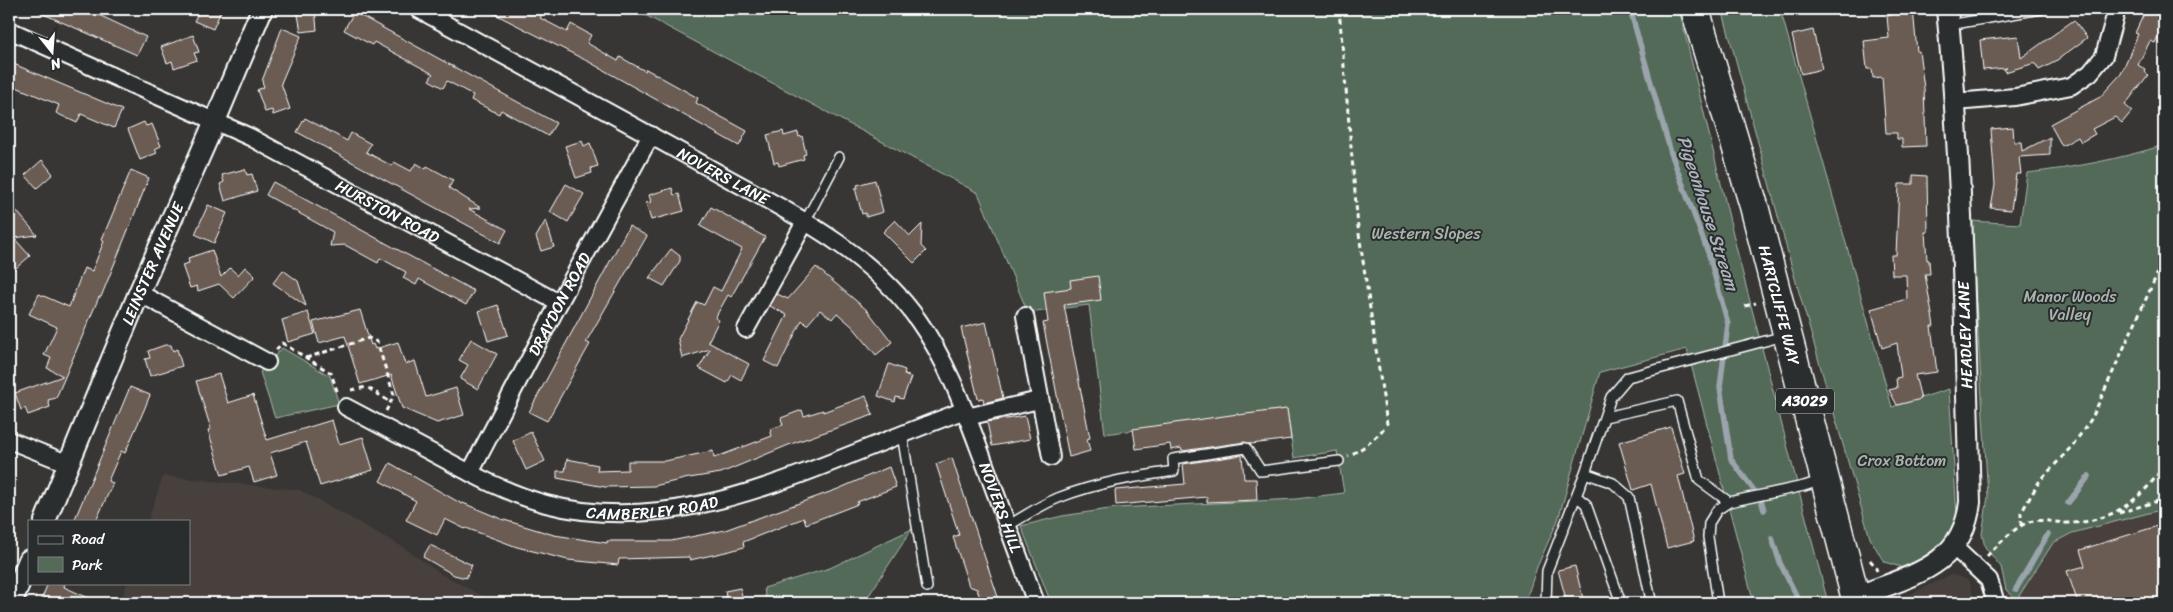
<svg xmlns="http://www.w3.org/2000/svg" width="2173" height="612" viewBox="0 0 2173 612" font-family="Sriracha,sans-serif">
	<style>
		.built { fill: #47413e }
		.green { fill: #536b58; stroke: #a9b5ac }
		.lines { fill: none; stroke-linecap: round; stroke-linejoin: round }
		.stream { stroke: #9ba4ac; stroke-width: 5.5 }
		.building { fill: #6b5b53; stroke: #fff }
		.service-casing { stroke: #fff; stroke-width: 12 }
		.minor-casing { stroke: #fff; stroke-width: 20 }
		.tertiary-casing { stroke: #fff; stroke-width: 24 }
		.trunk-casing { stroke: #fff; stroke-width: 31 }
		.path { stroke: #fff; stroke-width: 3; stroke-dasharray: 5 4; stroke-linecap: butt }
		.service { stroke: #2a2d2e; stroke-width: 9 }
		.minor { stroke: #2a2d2e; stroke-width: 16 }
		.tertiary { stroke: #2a2d2e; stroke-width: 20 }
		.trunk { stroke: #2a2d2e; stroke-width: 28 }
		.labels { text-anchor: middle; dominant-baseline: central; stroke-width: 4; stroke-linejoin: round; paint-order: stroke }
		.shield { fill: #2a2d2e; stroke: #bfc0c0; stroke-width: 1 }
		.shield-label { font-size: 15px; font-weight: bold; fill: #fff }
		.street-label { font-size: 16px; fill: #fff; stroke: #2a2d2e }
		.park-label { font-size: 16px; fill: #a9b5ac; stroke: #2a2d2e }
		.water-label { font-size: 18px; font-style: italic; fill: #acb3ba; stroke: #2a2d2e }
	</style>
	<rect width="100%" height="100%" fill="#373635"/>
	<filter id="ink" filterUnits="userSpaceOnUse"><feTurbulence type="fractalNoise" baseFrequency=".02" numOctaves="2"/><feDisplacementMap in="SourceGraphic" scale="10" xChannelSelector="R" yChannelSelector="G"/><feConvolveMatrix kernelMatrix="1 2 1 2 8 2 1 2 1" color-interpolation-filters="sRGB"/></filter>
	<g filter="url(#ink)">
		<path class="built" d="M163,476L300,490L401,546L443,575L496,603H120L127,583H189V521H148Z
			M2164,509V603H2009L2006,590L2017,599L2053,543L2072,533Z
			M1950,575L1958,576L1969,581L1975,603H1892Z"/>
		<path class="green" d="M634,9H1679L1740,263L1828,603H1754L1687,349L1600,372L1558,520L1537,567L1525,603H1051L1021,526L1062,516L1116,508L1296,499L1344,493L1337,451L1294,458L1287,409L1105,434L1089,305L1028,313L978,193Z
			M1722,9H1797L1781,12L1892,407L1949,389L1957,516L1946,541L1928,562L1908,569L1884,562L1870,538L1792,268Z
			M2164,145V509L2072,533L2053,543L2017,599L2006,590L2001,567L1985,547L1982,534L1988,497L1971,221L2020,224L2027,173C2073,168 2120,159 2164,145Z
			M282,348L330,376L339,404L275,418L260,372Z
			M912,529L864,603H766L764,588L830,568Z"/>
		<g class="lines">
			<path class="stream" d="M1630,9L1671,153L1709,255L1728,324L1720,387L1731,459L1761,500L1764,510
				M2068,503L2089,476
				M1772,538L1780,563L1800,603
				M2016,589L2048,534"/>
		</g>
		<path class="building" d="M32,9H86L146,37L137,55Z
			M200,9H222L213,29L194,21Z
			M297,9H315L317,30L301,32Z
			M485,9H531L542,15L540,18L567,32L571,24L591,35L587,43L618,61L620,57L645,71L646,69L698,98L696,103L747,131L739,146L591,63Z
			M1891,9H1913L1917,52L1919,51L1924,88L1926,146L1902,147V139H1897V133H1886L1882,77L1873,78L1872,69H1867L1864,41L1889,38L1887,16L1892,15Z
			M2146,9H2158L2164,12V23L2155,43L2150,41L2138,65L2146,70L2145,72L2148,75L2125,105L2132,111L2122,123L2115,117L2092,129L2095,134L2081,142L2078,137L2062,146L2050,124L2100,97L2121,74L2138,34L2135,33Z
			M354,12L556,123L548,136L501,110L499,114L471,100L473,95L447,81L443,88L429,80L433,74L374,42L372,45L344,30Z
			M2074,20L2087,38L2053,63L2039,70L2035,63L2005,72L2004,70L2007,68L1983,70L1980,40L2018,36L2021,58Z
			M282,28L301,36L281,83L290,109L273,115L272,110L265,112L257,90L264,87L262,81Z
			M1813,30L1822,69L1801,74L1792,35Z
			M193,35L199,52L194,53L197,60L174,68L172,61L167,63L161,47Z
			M9,62L122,110L114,128L81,114L77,123L56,113L59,105L9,84Z
			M305,118L347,141L351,133L371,144L366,152L392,166L394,162L411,171L416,163L426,169L427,166L453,180L449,188L481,208L469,209L507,230L500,243L297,132Z
			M144,122L146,126L152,124L161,146L155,149L157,153L140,160L128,129Z
			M2013,127L2014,142H2021L2022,151L2050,137V155L2019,157L2021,174H2016L2011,210L1991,208L1995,185L1991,129Z
			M783,131L784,136L798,132L799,137L802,136L806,154L803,155L804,159L779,166L778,162L774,163L767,135Z
			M582,141L584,146L590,143L598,166L591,168L592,173L576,178L565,146Z
			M42,160L53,174L37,188L25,175Z
			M245,169L247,175L252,174L257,191L225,201L220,184L224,182L222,175Z
			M131,170L149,178L101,297H99L56,398L48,400L50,407L28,415L25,408L21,410L15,393L63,376L47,368L51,358L44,355L57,327L29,314L39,294L69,307L84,268L92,271L104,241L102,239Z
			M1913,175L1927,176L1928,232H1925L1927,260H1929L1930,274H1925L1934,326H1931L1937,372L1915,375L1921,399L1897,405L1889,390L1897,388L1896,378L1901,377L1897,343L1882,348L1871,309L1907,299L1906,275H1892L1891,255H1896L1899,184H1913Z
			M875,180L883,212L866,217V213L862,214L855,188H858L857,185Z
			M273,182L474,291L466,305L419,279L416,285L403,278L406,272L380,258L378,263L345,245L330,246L333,232L266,195Z
			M566,184L584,194L568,222L550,212Z
			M672,188L674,195L679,194L684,211L651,220L646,203L651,202L649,195Z
			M9,202L37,235L14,238L30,256L9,274Z
			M208,205L227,213L214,243L195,234Z
			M711,207L765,237L731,297L728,295L715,318L719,320L708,342L749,364L741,380L732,375L727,383L699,368L710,349L682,358L678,339L697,302L704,305L713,287L721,291L742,249L700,226Z
			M546,220L554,247L541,251L536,237Z
			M895,220L910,236L922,224L921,246L926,251L914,263L883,232Z
			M629,226L647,236L586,342L590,344L547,421L529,412Z
			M671,249L680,256V261L664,286L649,278Z
			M212,250L221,277L230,268L238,275L245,267L255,276L234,298L219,284L198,291L197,286L190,288L182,265L189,263L188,258Z
			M816,267L868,311L892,342L876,355L853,327L837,313L832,319L820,310L807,325L802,320L778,368L764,361L787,315L770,306L777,294L788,299Z
			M283,270L298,281L306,306L273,283Z
			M1098,276L1101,300L1064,305L1090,438L1087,439L1090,451L1069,457L1043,323L1048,322L1044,292L1071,288L1070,280Z
			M498,305L508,335L488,341L479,311Z
			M360,310L371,345L373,344L375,349L398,342L405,364L415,361L426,397L456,388L464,415L437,423L402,408L391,375L360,384L345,336L319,343L313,322Z
			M308,312L315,334L288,342L282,320Z
			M986,322L1003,398L984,403L983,398L978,399L961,328Z
			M471,339L497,354L478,389L460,379L468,365L459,360Z
			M165,345H171L173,351L177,349L182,366L150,376L145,359L150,358L148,351Z
			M889,364L905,370L904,374L911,377L903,399L896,397L895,402L878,396Z
			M219,374L228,403L253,395L267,440L332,420L339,444L363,437L373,470L320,486L306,442L270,453L277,475L254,482L249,467L222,475L208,430L211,429L196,381Z
			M130,387L150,395L144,410L125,453L121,451L108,481L113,483L96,521H74Z
			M866,396L873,415L791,444L721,473L689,478L654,486L605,487L557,478V471H565L567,459L598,465L597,471L628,470V461H665L713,451L714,458L772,436L770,429L783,425L781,418L802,410L804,416L823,410V412Z
			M1287,409L1291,439L1251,444L1245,442L1182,451L1181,448L1171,450L1170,444L1136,449L1133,429L1238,414V415Z
			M1025,416L1030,439L992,446L987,422Z
			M1671,427L1685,474L1678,476L1694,541L1667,548L1651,484L1633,490L1619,442Z
			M531,432L545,461L526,470L513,441Z
			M1242,455L1244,479H1256L1257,500L1207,502V497L1116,505L1115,490L1185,484L1183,464Z
			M952,458L958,477L1000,603H982L977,589L969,586L953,537L959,535L936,464Z
			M390,463L462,504L463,503L501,519L554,535L607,543V541H671L725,530L838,489L889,467L896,487L857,502L858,504L806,524L804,518L743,542L744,547L730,551L690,560L689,557L619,559L618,565L568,560L517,547L466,528L465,529L445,519L437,535L406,520L416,501L380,481Z
			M2164,524V603H2078L2067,571L2085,566L2080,550Z
			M430,545L472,565L466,578L454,575L423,557Z
			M1575,566L1584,603H1567L1558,570Z
			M48,583H65L64,587L100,603H40Z
			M740,588L744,603H727L725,591Z"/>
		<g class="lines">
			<defs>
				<path id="service" d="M1949,25L2041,9
					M805,222L839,157
					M1605,417L1677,401L1699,480L1729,502
					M902,434L927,587
					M1585,473L1613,483L1629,497L1651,600L1656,603
					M1576,496L1586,504L1621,603
					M1008,526C1024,516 1041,505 1058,498C1096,483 1134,477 1174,471L1173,459L1246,448L1261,471L1339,461
					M1546,603L1547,571L1585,473L1611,397L1628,377L1784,336
					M1718,603L1708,537L1709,523L1717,510L1729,502L1804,486L1823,480"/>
				<g id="minor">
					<path id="s1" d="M418,9C513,61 609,112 704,165C780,208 866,246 918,320C948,362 965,411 983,459C1001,507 1018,555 1036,603"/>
					<path id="s2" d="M9,30L250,137L559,303"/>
					<path d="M1955,102L2015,97L2071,86L2090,73L2104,56L2117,9"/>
					<path d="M139,293L267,362"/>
					<path d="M1025,316L1051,457"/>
					<path d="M746,329L805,222"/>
					<path id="s3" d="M346,407C378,424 410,441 442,458C475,476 509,494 546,504C649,531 750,495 845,457C885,441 925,425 965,410"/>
					<path d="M967,417L1039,400"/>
					<path d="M9,440L69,464"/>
					<path id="s4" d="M470,473L559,303L651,135"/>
					<path d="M1954,547L1989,580L1996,603"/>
				</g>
				<g id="tertiary">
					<path id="s5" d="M45,521L139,293L215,121L262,9"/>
					<path d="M1856,597C1908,576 1963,568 1970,502C1965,338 1963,173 1947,9"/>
					<path d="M11,603L29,560"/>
				</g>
				<g id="trunk">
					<path id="s6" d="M1695,9L1754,206L1857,603"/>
				</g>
			</defs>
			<use href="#service" class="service-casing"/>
			<use href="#minor" class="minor-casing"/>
			<use href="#tertiary" class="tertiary-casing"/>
			<use href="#trunk" class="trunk-casing"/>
			<path class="path" d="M1339,9L1358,227L1387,424C1376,439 1364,448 1348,456
				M1745,306L1756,303
				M276,350L282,343L331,373L338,394
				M306,358L369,338L377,342L394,395L386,411
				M351,390L367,387L390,402
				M2119,513L2164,499
				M2021,526V513L2039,482L2073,445L2092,418L2164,259
				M1987,556C1999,544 2013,528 2029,522C2041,518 2055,523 2067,523C2111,523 2142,500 2164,465
				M1870,560L1875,566L1877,571"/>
			<use href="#service" class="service"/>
			<use href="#minor" class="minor"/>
			<use href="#tertiary" class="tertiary"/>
			<use href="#trunk" class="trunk"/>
		</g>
	</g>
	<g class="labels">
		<rect class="shield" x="1776" y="388.5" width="58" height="25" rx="4"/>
		<g class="shield-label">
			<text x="1805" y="401">A3029</text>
		</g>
		<g class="street-label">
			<text stroke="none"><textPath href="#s1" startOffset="348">NOVERS LANE</textPath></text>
			<text stroke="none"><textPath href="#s2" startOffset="420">HURSTON ROAD</textPath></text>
			<text stroke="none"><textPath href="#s5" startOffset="279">LEINSTER AVENUE</textPath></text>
			<text stroke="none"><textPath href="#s4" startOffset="191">DRAYDON ROAD</textPath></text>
			<text stroke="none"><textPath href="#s6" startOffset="308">HARTCLIFFE WAY</textPath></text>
			<text transform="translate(1965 335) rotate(-92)">HEADLEY LANE</text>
			<text stroke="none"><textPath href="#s3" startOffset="330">CAMBERLEY ROAD</textPath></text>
			<text stroke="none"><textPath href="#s1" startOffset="798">NOVERS HILL</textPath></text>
		</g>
		<g class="park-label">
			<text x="1426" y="233">Western Slopes</text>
			<text x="2070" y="296">Manor Woods<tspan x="2070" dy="18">Valley</tspan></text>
			<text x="1902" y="460">Crox Bottom</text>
		</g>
		<g class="water-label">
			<text transform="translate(1708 213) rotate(72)">Pigeonhouse Stream</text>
		</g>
	</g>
	<rect width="2173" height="612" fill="none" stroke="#2a2d2e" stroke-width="30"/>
	<rect x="15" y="15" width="2143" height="582" fill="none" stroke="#fff" stroke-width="2" filter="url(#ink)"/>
	<rect x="28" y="520" width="162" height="65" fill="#2a2d2e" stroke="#7f8182"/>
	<rect x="38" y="536" width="25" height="8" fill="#2a2d2e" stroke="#7f8182"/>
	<text x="72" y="544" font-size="15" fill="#ffffff">Road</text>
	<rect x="38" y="557" width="25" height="15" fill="#536b58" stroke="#7f8182"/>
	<text x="72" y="570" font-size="15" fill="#ffffff">Park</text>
	<g transform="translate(52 52) rotate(163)" stroke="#2a2d2e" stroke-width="4" paint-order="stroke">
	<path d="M0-4L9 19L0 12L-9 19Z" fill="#ffffff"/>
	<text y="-8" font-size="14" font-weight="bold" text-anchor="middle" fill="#ffffff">N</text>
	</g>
</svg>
